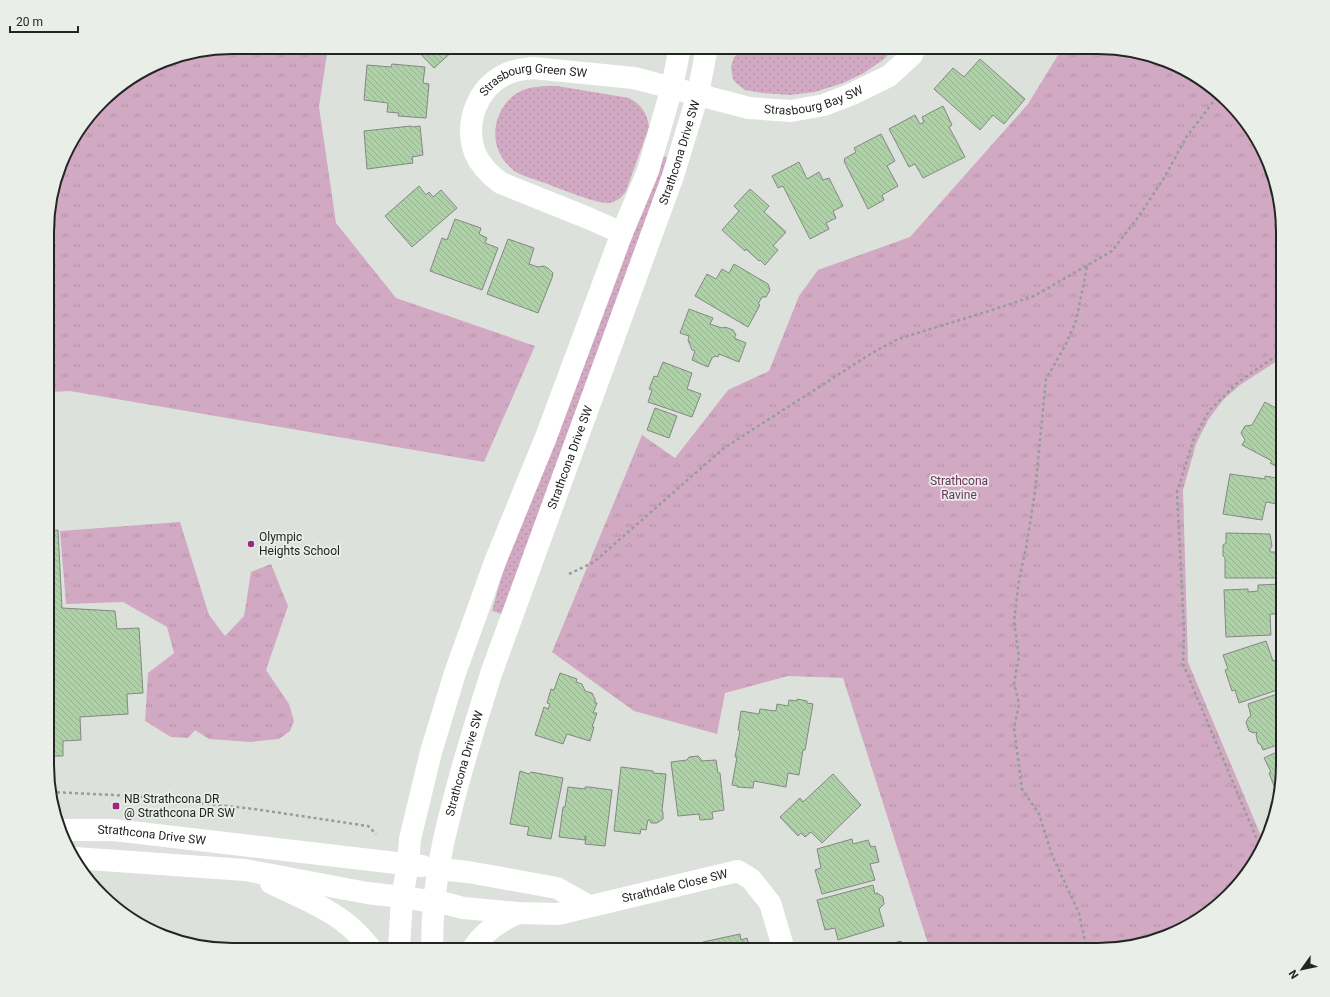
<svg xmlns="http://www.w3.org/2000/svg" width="1330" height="997" viewBox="0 0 1330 997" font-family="Roboto,sans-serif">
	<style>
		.grass { fill: url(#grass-dots) }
		.park { fill: url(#park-tufts) }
		.building { fill: url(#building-back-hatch); stroke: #848883 }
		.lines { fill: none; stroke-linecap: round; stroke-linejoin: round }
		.path { stroke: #999d99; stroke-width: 2.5; stroke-dasharray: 3 3; stroke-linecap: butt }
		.minor { stroke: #fff; stroke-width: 22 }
		.tertiary { stroke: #fff; stroke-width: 22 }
		.poi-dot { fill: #9d267f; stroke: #e9eee8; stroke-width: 1.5 }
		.labels { text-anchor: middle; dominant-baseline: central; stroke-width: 3.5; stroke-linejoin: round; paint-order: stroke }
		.street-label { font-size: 12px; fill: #232523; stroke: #e9eee8 }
		.park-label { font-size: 12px; fill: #6d325b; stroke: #e9eee8 }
		.poi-label { font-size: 12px; fill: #232523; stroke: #e9eee8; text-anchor: start }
		.rim { fill: none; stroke: #232523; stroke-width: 2 }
	</style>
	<defs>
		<pattern id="grass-dots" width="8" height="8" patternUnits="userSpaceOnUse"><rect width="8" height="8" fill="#d2a9c3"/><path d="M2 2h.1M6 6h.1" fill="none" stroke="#b491a7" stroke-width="1.8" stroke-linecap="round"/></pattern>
		<pattern id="park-tufts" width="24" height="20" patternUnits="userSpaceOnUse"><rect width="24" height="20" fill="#d2a9c3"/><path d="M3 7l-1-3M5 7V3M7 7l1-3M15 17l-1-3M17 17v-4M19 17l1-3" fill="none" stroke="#b491a7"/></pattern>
		<pattern id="building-back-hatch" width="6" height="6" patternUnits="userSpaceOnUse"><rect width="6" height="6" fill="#aed1a7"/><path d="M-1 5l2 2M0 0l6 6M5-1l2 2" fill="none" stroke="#95b38f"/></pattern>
	</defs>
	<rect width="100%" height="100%" fill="#dce1db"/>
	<path class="grass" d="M751,47H782L801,49L820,47H895L884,59L864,73L843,83L815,92L790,95L762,93L745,90L736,83L733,79L731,67L734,57L741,50Z
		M557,86L629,98C642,105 647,113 649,127L626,191C622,197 617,202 609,203C595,204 554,186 539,181C532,178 523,176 516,172C514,171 511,168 509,166C486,145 493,105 521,91C532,86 545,86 557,86Z
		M664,156L668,158L502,614L492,611L505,563L660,158Z"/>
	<path class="park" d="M232,47H328L319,107L336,223L396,298L535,346L484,462L70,391L48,392L49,207L72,140L110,93L172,57Z
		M1063,47H1110L1169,61L1220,93L1264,150L1283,232V357L1240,385L1223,400L1208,420L1196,444L1183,490L1188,662L1264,843L1237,887L1180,931L1098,950H930L843,678L788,676L725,693L717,734L634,711L552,652L642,435L675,458L728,390L769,371L799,296L818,270L910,237L1028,104Z
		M180,522L209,615L225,636L244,616L251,572L271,564L288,606L266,670L289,704L294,721L290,731L279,739L250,742L209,739L195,730L188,738L171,737L145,721L148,673L174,653L167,627L123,602L66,604L60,531Z"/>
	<path class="building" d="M414,47H452L455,49L434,68Z
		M980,59L1025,99L1004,124L993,115L980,130L934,89L953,68L964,77Z
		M392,64L425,67L423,83L429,84L426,118L398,116L399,113L387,112L388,103L364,100L367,65L391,67Z
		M943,106L952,125L949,127L965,157L923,178L915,164L909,167L889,129L915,115L920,124L924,122L922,117Z
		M411,126L412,127L420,126L423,155L412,157L413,163L367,169L364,131Z
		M881,134L895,161L887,166L898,186L882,195L884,200L868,209L844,161L845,160L844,159L856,152L854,148Z
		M799,162L807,179L819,172L823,180L829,178L843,206L833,211L836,218L826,223L829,229L810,239L783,186L778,188L772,176Z
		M419,186L426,195L429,192L433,197L441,190L457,208L412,247L385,216Z
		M750,189L769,206L764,212L786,232L773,246L778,250L765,265L760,260L759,261L746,249L745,251L722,230L739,211L734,206Z
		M455,219L481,228L479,234L487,238L485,243L498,248L482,290L430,271L442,238L447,240Z
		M508,239L534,248L529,264L538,267L544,266L549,269L553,273L552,278L538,313L487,294Z
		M734,264L768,284L770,290L766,297H762L758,304L760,305L748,327L695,296L707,274L716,279L722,269L729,273Z
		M689,309L713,318L710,324L722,328L725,327L733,330L736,335L734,338L746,343L739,362L719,354L718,357L715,356L712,358L708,367L692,360L695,351L692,350L688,340L689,336L680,333Z
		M663,362L692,373L687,389L701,394L692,417L648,402L652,390L649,389L654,376L657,377Z
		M1265,402L1283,412V470L1270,463L1272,461L1242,445L1245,440L1241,433L1245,426L1252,425Z
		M655,408L677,416L669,438L647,430Z
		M1230,474L1265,479V476L1283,479V505L1266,502L1262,520L1223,514Z
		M58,530L62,608L115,611L117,629L139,628L143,693L127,694L128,714L80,717L81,740L63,741V756H47L48,531Z
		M1226,533L1270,534L1272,546L1270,549V552H1283V578H1225V558L1223,556V545L1226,543Z
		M1283,584V614H1270L1271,635L1226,637L1224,590L1248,589V592L1258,591V585Z
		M1266,641L1273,661L1283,658V688L1239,703L1235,690L1232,691L1225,670L1228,669L1223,655Z
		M560,673L577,679L576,682L582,684L585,691L592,693L595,699V703H597L593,713H597L592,727H594L590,741L567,734L563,744L535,735L544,707L548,709L550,704L547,703L551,689L554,690Z
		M1283,692V743L1263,750L1261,745L1258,743L1256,735L1257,732L1254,733L1249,731L1246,722L1249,717L1251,716L1248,704Z
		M797,699L807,701V703L813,704L805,750H803L799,775L788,773L786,787L754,781L753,788L737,787L738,786L732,785L737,757H735L740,731L738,730L741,711L759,714L760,709L776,711L777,704L788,706L789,700L797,701Z
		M1283,749V778L1280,790L1277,784L1274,786L1269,773L1271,772L1264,758Z
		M698,756L701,759V761L716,760L718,773H720L724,810L712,812L713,819L700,820L699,814L678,816L671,762L687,760L689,757Z
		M621,767L653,771V773L666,774L662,811L663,812V819L657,823H651L650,820H648L646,830L641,829L640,834L614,831Z
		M520,771L529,774L531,772L563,778L551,839L527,835L529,827L510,824Z
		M833,774L861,805L822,843L811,832L805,837L801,833L798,836L780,817L800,798L803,802Z
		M568,787L585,789V787H589L612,790L605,846L585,844L586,836H585V840L559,837L563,807H565Z
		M852,839L853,844L868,840L871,847L875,846L879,862L870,864L875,880L822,894L815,870L821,868L817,849Z
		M873,885L875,894L877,893L883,897L884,904L879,909L884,926L838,940L835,928L825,930L817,900Z
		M740,934L741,940L747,938L750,950H705L703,942Z
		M901,941L904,950H868Z"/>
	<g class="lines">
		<path class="path" d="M1087,267L1076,321L1065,346L1046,379L1035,492L1026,548L1019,580L1014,621L1019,657L1014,683L1019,704L1014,728L1022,789L1039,814L1052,855L1079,913L1085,941L1089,950
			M569,574L594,562L724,448L872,353L898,339L989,311L1034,296L1112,251L1139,216L1164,178L1187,136L1220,93
			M51,792L135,796L209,804L254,809L368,826L376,834
			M1261,849L1183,664L1184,629L1177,492L1194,438L1209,411L1237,383L1283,351"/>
		<g class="minor">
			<path id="s1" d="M622,233L588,218L501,183C490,175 480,165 475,153C464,123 477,88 506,74C514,70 523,69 533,68L634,78L749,108L791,111L824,105L852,94L889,76L912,55L915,47"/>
			<path d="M439,869L468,872L557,888L589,906"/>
			<path id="s2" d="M435,902L444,903L463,908L518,913L558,914L738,871L751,879L770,903L784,950"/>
		</g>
		<g class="tertiary">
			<path id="s3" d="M61,830H114L422,866"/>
			<path d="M75,858L245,870L367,893L402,897L435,902"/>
			<path d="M271,883C295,895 322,905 343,921C354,929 363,939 372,950"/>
			<path d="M399,950L402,897L408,865L410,839L431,752L455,673L495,562L546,437L622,233L648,171L672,87L680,47"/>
			<path id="s4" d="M432,950C432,916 436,876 443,844C456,785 474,728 492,671L673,176L698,94L707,47"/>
			<path d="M472,950C483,932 500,921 518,913"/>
		</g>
	</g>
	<g class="poi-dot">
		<circle cx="251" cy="544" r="4"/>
		<rect x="112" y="802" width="8" height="8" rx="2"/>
	</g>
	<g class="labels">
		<g class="street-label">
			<text stroke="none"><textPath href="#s1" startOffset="289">Strasbourg Green SW</textPath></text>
			<text stroke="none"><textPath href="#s1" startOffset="578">Strasbourg Bay SW</textPath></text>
			<text stroke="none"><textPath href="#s4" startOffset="838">Strathcona Drive SW</textPath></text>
			<text stroke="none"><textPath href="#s4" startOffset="514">Strathcona Drive SW</textPath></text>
			<text stroke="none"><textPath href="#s4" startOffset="190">Strathcona Drive SW</textPath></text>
			<text stroke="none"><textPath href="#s3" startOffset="91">Strathcona Drive SW</textPath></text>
			<text stroke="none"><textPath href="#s2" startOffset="244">Strathdale Close SW</textPath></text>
		</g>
		<g class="park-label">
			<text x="959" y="481">Strathcona<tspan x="959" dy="14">Ravine</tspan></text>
		</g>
		<g class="poi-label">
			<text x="259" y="537">Olympic<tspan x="259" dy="14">Heights School</tspan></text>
			<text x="124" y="799">NB Strathcona DR<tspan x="124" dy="14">@ Strathcona DR SW</tspan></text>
		</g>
	</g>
	<path d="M0 0H1330V997H0ZM232 54H1098A178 178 0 0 1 1276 232V765A178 178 0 0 1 1098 943H232A178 178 0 0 1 54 765V232A178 178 0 0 1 232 54Z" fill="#e9eee8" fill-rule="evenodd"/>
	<path class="rim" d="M232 54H1098A178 178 0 0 1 1276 232V765A178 178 0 0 1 1098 943H232A178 178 0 0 1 54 765V232A178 178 0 0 1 232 54Z"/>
	<g transform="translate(1302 969) rotate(237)" stroke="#e9eee8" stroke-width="3" paint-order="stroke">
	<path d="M0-3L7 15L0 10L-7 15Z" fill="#232523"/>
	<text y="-6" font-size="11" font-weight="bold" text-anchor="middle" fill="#232523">N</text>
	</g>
	<path d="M10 26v6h68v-6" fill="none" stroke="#232523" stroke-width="2"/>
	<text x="16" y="26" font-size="12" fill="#232523" stroke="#e9eee8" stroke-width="3" paint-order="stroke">20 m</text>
</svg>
